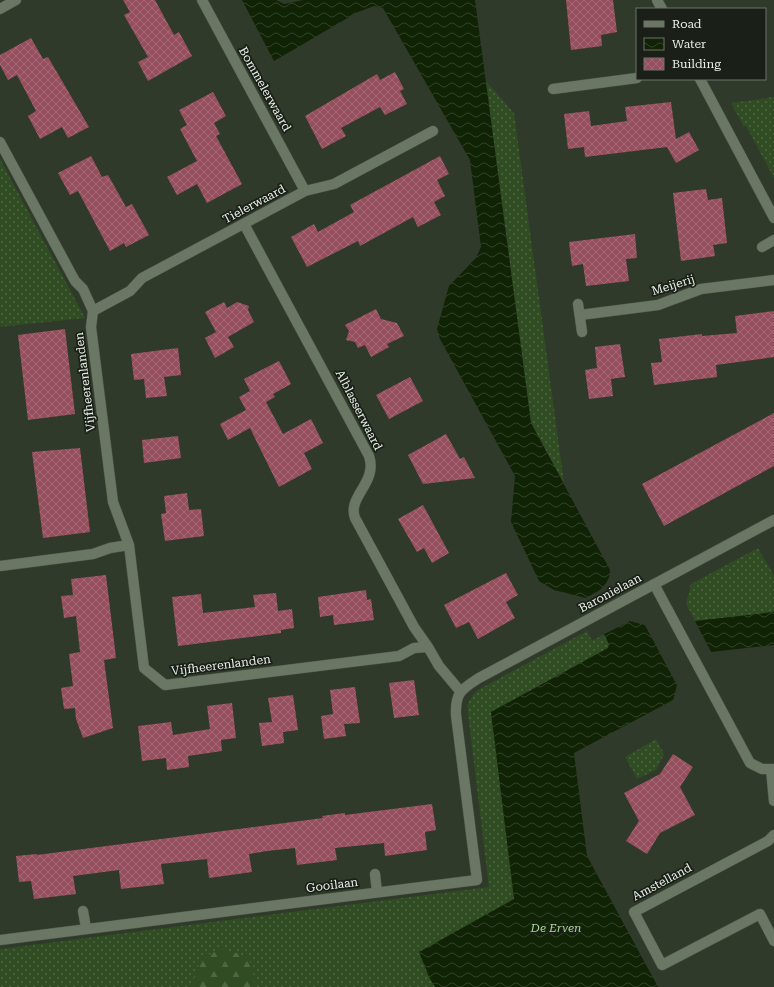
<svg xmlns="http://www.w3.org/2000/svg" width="774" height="987" viewBox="0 0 774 987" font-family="'Roboto Serif',serif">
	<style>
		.grass { fill: url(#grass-dots) }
		.forest { fill: url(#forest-firs) }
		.water { fill: url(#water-waves) }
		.pier { fill: #2f3a2a }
		.building { fill: url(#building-cross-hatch) }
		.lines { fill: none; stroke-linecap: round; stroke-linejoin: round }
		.minor-casing { stroke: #4e5749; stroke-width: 11 }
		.minor { stroke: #6a7764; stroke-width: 10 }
		.labels { text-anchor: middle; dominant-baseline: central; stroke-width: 3.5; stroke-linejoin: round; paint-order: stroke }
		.street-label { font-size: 12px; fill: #e9f1e6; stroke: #1a1f18 }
		.park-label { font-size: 12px; font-style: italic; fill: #a1da86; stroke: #1a1f18 }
	</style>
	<defs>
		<pattern id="grass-dots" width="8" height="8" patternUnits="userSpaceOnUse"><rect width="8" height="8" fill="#304c22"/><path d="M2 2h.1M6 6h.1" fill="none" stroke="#4e6642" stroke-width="1.8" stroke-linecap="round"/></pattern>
		<pattern id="forest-firs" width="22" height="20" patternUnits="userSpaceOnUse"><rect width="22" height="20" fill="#304c22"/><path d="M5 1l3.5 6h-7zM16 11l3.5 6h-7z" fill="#4e6642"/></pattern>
		<pattern id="water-waves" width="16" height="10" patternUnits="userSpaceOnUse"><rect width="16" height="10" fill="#102305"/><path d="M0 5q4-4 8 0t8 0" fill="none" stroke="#334329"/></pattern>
		<pattern id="building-cross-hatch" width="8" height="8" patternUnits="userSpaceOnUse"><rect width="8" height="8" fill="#964f5f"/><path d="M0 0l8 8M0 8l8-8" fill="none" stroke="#a56976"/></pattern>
	</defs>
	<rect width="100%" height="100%" fill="#2f3a2a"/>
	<path class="grass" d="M486,81L514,113L564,483L531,423Z
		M774,97V178L746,126L744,127L731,103Z
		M0,159L84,316L85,318L0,327Z
		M758,548L774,576V612L695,621L686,604L691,584Z
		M587,631L592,641L604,634L609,644L608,648L491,712L512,879L658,987H0V949L489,887L467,705L473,695L478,690Z
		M656,739L664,754L656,770L637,779L625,757Z"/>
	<path class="forest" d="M221,949C250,956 252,956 255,987H193C195,965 201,958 221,949Z"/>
	<path class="water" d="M242,0H276L284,4L303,0H475L531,423L610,570C610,585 598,592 586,598L554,590L539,581L511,522L515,476L440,339L437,329L449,286L476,258L481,247L470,160L383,8L374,6L358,12L274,61Z
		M774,612V645L711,652L695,621Z
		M630,621L645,625L677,685L673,700L574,753L587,856L658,987H435L429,977L419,952L514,899L491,712L608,648L609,644L604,634Z"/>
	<path class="pier" d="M629,619L647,624L679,685L677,694V685L645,625L630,621L602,635L603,633Z"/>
	<path class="building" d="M123,0H155L174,35L179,32L192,56L148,81L138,62L148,57L124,15L130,12Z
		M566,0H613L617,32L601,35L602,46L571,50Z
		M31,38L43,59L48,57L89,127L68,138L62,127L40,139L28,116L36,111L17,75L8,80L0,65V55Z
		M395,72L404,89L400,91L407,104L385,115L380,107L341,128L346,136L322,149L305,116L377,74L380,80Z
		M213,92L226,116L214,123L220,134L216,136L242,184L207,203L197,184L177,195L167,177L197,161L180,129L187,125L179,110Z
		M671,102L676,139L689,132L699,150L676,163L667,147L585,157L584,147L568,149L564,114L589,111L591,126L627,121L625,107Z
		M91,156L102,177L108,175L126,207L132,204L149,235L126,247L124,243L110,251L78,191L70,195L58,173Z
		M440,156L449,174L437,180L445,196L434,202L441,215L418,227L413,217L360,246L358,241L307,267L291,237L314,224L318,232L354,212L350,205Z
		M706,189L708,200L722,198L727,243L713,245L715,256L681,261L673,193Z
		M635,234L637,258L626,259L629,281L586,286L583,264L572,266L569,242Z
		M224,302L227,308L237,302L249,306L248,310L254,322L228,337L234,347L215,358L205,338L216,332L205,312Z
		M376,309L381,319L397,323L404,336L387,344L389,347L371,357L365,345L358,348L355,342L346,340L349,331L345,325Z
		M774,311V357L716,365L717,377L654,385L651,363L662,362L659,339L702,334V336L737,333L735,316Z
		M65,329L75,414L28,420L18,335Z
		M620,344L625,377L611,379L613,396L589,399L585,370L597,368L595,347Z
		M178,348L181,375L164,377L167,396L146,398L144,379L134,380L131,354Z
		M279,361L291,384L273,394L275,397L266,402L283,434L311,419L323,443L304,453L312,469L279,487L250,428L228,440L220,424L246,410L239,397L250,391L244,379Z
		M410,377L423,401L389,419L376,395Z
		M774,413V466L664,526L642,484Z
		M446,434L460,459L464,457L475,478L423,484L408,455Z
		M178,436L181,458L144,463L142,440Z
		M80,448L90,532L43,538L32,452Z
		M187,493L189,510L201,509L204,536L165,541L161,514L166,513L164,496Z
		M423,505L449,553L432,563L424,548L417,552L398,519Z
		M506,573L518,595L506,602L515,618L478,639L469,622L456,628L444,605Z
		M106,575L116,658L104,660L113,728L83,738L76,719L75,708L64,709L61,688L73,686L69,654L80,652L76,616L64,618L61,596L73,595L71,579Z
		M366,590L367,600L371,599L374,620L334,625L333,615L320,617L318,597Z
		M276,593L278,611L292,609L294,628L281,630V633L178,646L172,597L201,594L203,613L255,607L253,595Z
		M414,680L419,715L394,718L389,683Z
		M355,687L360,723L344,724L346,736L324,739L321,716L333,714L330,690Z
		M293,695L298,730L283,732L284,743L262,746L259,723L272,722L268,698Z
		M232,703L236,738L221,740L222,751L188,756L189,767L167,770L166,758L142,761L138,726L171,722L173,735L210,729L207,706Z
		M673,754L693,767L680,787L695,815L660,833L647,854L626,841L639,821L624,793L660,774Z
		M432,804L436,830L425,832L427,850L385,856L384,843L335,848L337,860L297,865L295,848L267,851L249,854L252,872L209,878L207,859L161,864L164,884L121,889L119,870L73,876L76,894L34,899L31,881L19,882L16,856L37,854V855L323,818L322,816L345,813V815Z"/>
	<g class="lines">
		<defs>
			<path id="minor" d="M202,0L305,191
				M657,0L662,9
				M0,9L16,0
				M700,79L774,218
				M553,89L637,78
				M0,142L75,281L83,289L93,311L91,327L113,502L129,545L144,668L165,685L399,656L414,648L428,647
				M244,224L369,456C378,483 347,496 355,518L414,627L428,647L439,666L460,691
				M762,247L774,240
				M578,304L582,332
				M93,311L130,291L142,278L305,191L334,184L433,131
				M580,315L658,305L701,289L774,280
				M0,566L93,554L110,548L129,545
				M654,584L750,763L762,769H774
				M771,769L774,801
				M774,835L768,841L753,849L634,912L662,965L760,914L774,941
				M375,874L377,892
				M83,911L86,928
				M0,940L477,880L456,715C455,692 462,689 479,678L774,520"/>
		</defs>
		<use href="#minor" class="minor-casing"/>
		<use href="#minor" class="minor"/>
	</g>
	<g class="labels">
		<g class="street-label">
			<text transform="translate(265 89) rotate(61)">Bommelerwaard</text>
			<text transform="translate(254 204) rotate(-28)">Tielerwaard</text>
			<text transform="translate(673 285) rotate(-17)">Meijerij</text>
			<text transform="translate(85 382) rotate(-97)">Vijfheerenlanden</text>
			<text transform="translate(359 410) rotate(63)">Alblasserwaard</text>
			<text transform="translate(610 593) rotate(-28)">Baronielaan</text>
			<text transform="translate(221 665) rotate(-7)">Vijfheerenlanden</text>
			<text transform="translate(662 882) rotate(-28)">Amstelland</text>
			<text transform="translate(332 885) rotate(-7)">Gooilaan</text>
		</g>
		<g class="park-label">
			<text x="556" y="928">De Erven</text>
		</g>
	</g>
	<rect x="636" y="8" width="130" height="72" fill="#1a1f18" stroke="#6d736a"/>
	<rect x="644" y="21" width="20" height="6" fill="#6a7764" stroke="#6d736a"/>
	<text x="672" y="28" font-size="12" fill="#e9f1e6">Road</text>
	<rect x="644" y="38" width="20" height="12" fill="url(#water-waves)" stroke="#6d736a"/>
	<text x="672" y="48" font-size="12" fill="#e9f1e6">Water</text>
	<rect x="644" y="58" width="20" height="12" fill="url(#building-cross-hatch)" stroke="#6d736a"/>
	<text x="672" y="68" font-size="12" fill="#e9f1e6">Building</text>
</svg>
